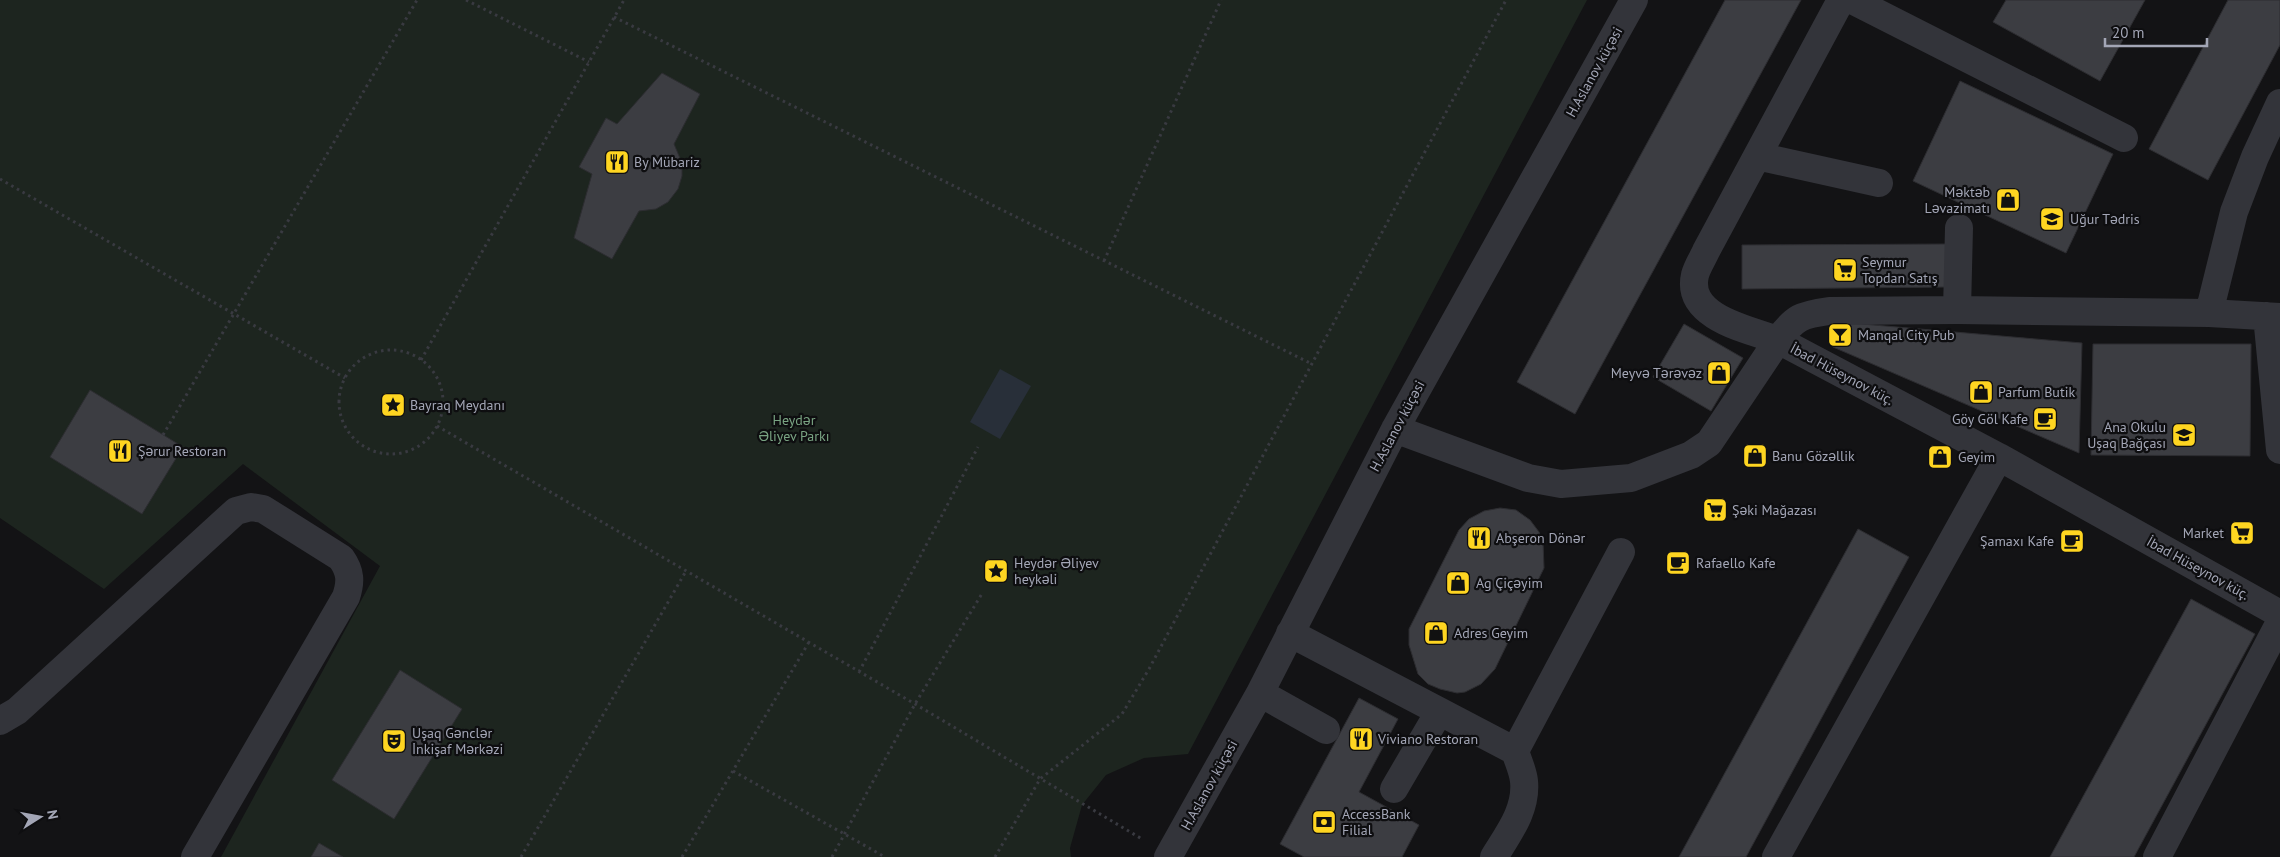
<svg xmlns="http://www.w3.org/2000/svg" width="2280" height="857" viewBox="0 0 2280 857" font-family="'PT Sans',sans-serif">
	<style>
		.green { fill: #1d251f }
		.water { fill: #282f39 }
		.building { fill: #3c3d42; stroke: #2d2d31 }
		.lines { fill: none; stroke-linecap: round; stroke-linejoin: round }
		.path { stroke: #393a41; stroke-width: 3; stroke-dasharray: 2.5 4; stroke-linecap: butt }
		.minor { stroke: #33343a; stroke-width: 28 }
		.labels { text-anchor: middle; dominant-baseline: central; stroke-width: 4.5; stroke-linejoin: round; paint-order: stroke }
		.street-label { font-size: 14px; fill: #a3a6b6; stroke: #0e0e10 }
		.poi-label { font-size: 14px; fill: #a3a6b6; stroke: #0e0e10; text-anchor: start }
		.park-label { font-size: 14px; fill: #79a382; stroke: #0e0e10 }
	</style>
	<rect width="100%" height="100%" fill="#131315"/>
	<path class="green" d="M0,0H1587L1188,754L1144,758L1106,775L1082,805L1070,848L1071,857H221L380,566L243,464L104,589L0,518Z"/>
	<path class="water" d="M1000,369L1031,386L1000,439L970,422Z"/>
	<path class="building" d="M1725,0H1801L1575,414L1517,382Z
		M2006,0H2145L2100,81L1993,22Z
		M2228,0H2280V45L2208,180L2149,149Z
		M662,73L700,94L674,144L682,163V176L678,189L668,202L656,209L639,211L612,259L574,238L592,174L579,167L606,118L617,124Z
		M1960,81L2113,154L2066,253L1913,181Z
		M1948,244V287L1742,289V245Z
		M1839,322L2082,343L2079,453L1833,347Z
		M1684,324L1743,358L1711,411L1653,377Z
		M2093,344H2251L2250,456L2091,455Z
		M90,390L183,447L142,514L50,457Z
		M1500,508L1516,510L1530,520L1539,532L1543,542L1544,568L1495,669L1481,684L1465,692L1457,693L1440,689L1428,684L1418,674L1409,645V629L1459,530L1469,519L1484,511Z
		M1858,529L1909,557L1746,857H1679Z
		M2191,599L2255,634L2134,857H2050Z
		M400,670L462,709L394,819L332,780Z
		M1359,698L1398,719L1359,792L1419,825L1402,857H1304L1280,844Z
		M319,843L343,857H311Z"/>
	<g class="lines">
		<path class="path" d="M466,0L589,62
			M614,17L1312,364
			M0,179L345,378
			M1104,261L1221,0
			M339 402a52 52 0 1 1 104 0a52 52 0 1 1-104 0Z
			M421,360L624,0
			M437,426L915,704L1142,839
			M163,435L417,0
			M859,672L978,447
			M733,771L885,857
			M521,857L686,571
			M682,857L809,642
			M832,857L915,704L983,592
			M995,857L1040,779L1122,714L1149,669L1506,0"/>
		<path class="minor" d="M1841,0L1706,251C1703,258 1697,267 1695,275C1685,318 1750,330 1778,340C1795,317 1801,315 1829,311L1957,310L2209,313L2280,317
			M1852,0L2124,138
			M1757,156L1879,183
			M1957,310L1959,228
			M2209,313L2234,212L2255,157L2280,103
			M2267,316L2280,450
			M1395,429L1528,478L1561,484L1631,478L1691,455L1709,443L1778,340L1999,457L2280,614
			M1290,633L1515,751L1621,552
			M1260,693L1326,730
			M0,721L17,711L236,511L251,507L263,509L341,558C351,572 351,582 346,597L195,857
			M1394,789L1439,712
			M1168,857L1260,693L1395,429L1634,0
			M1494,857C1508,834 1527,810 1524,781C1523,771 1518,761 1515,751
			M1776,857L1999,457
			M2157,857L2280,622"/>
	</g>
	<defs>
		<symbol id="restaurant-square" viewBox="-11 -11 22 22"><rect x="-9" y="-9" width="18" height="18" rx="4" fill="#fed521" stroke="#0e0e10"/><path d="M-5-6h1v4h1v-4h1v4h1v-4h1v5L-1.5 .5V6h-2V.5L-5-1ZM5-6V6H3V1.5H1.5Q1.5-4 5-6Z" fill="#111"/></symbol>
		<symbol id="shop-square" viewBox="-11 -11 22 22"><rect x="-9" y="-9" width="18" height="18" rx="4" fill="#fed521" stroke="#0e0e10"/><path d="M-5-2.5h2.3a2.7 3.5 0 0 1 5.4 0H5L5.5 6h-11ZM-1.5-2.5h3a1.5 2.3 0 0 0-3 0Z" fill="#111"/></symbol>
		<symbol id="university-square" viewBox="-11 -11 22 22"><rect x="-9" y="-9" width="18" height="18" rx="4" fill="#fed521" stroke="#0e0e10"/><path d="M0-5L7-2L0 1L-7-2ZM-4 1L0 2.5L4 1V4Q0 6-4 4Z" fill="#111"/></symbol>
		<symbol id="supermarket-square" viewBox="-11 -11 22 22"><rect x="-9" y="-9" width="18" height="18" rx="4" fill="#fed521" stroke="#0e0e10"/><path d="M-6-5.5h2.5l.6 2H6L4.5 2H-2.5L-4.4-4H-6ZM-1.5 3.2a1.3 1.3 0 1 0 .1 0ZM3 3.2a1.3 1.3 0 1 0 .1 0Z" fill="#111"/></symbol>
		<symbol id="bar-square" viewBox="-11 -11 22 22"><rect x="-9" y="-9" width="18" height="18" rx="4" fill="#fed521" stroke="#0e0e10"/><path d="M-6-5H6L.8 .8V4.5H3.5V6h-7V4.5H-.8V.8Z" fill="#111"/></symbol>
		<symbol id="sight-square" viewBox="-11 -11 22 22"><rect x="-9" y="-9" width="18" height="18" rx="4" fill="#fed521" stroke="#0e0e10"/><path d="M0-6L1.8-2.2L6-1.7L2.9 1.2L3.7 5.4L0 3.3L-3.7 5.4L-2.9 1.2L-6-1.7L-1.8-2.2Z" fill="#111"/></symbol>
		<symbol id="cafe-square" viewBox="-11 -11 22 22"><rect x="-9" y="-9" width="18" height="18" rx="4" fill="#fed521" stroke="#0e0e10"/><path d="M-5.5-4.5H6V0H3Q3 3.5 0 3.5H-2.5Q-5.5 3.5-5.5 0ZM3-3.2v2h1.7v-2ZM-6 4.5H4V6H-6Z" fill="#111"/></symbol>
		<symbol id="school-square" viewBox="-11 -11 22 22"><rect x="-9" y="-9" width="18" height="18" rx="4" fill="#fed521" stroke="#0e0e10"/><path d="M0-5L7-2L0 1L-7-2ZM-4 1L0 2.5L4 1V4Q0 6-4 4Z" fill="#111"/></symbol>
		<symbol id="theatre-square" viewBox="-11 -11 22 22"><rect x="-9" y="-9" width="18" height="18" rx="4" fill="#fed521" stroke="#0e0e10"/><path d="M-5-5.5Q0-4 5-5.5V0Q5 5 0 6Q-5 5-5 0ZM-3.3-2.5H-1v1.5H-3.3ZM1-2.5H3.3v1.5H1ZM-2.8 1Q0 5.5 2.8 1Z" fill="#111"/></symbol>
		<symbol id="bank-square" viewBox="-11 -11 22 22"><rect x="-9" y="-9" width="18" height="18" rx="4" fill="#fed521" stroke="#0e0e10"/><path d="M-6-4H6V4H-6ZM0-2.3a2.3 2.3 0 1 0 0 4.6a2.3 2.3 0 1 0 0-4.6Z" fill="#111"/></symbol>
	</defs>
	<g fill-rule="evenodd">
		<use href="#restaurant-square" x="603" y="148" width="28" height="28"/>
		<use href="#shop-square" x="1994" y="186" width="28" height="28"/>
		<use href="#university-square" x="2038" y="205" width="28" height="28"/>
		<use href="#supermarket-square" x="1831" y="256" width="28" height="28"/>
		<use href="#bar-square" x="1826" y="321" width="28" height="28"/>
		<use href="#shop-square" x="1705" y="359" width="28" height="28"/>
		<use href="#shop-square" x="1967" y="378" width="28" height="28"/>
		<use href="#sight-square" x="379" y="391" width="28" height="28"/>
		<use href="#cafe-square" x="2031" y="405" width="28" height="28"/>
		<use href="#school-square" x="2170" y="421" width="28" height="28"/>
		<use href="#restaurant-square" x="106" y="437" width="28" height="28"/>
		<use href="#shop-square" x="1741" y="442" width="28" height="28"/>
		<use href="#shop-square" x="1926" y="443" width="28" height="28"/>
		<use href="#supermarket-square" x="1701" y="496" width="28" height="28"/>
		<use href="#supermarket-square" x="2228" y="519" width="28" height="28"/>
		<use href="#restaurant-square" x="1465" y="524" width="28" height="28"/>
		<use href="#cafe-square" x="2058" y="527" width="28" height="28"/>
		<use href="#cafe-square" x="1664" y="549" width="28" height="28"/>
		<use href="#sight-square" x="982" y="557" width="28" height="28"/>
		<use href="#shop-square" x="1444" y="569" width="28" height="28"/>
		<use href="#shop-square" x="1422" y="619" width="28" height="28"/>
		<use href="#restaurant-square" x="1347" y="725" width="28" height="28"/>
		<use href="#theatre-square" x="380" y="727" width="28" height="28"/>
		<use href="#bank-square" x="1310" y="808" width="28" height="28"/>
	</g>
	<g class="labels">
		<g class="street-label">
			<text transform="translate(1594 72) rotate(-61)">H.Aslanov küçəsi</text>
			<text transform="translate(1842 374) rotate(28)">İbad Hüseynov küç.</text>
			<text transform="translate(1397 426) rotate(-62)">H.Aslanov küçəsi</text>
			<text transform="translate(2198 568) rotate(29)">İbad Hüseynov küç.</text>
			<text transform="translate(1209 785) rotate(-61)">H.Aslanov küçəsi</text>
		</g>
		<g class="poi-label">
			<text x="634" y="162">By Mübariz</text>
			<text x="1990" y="192" text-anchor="end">Məktəb<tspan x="1990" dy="16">Ləvazimatı</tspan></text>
			<text x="2070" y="219">Uğur Tədris</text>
			<text x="1862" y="262">Seymur<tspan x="1862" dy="16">Topdan Satış</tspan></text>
			<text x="1858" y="335">Manqal City Pub</text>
			<text x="1702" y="373" text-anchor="end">Meyvə Tərəvəz</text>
			<text x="1998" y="392">Parfum Butik</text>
			<text x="410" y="405">Bayraq Meydanı</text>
			<text x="2028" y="419" text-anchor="end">Göy Göl Kafe</text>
			<text x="2166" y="427" text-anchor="end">Ana Okulu<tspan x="2166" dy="16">Uşaq Bağçası</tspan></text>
			<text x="138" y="451">Şərur Restoran</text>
			<text x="1772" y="456">Banu Gözəllik</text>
			<text x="1958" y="457">Geyim</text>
			<text x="1732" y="510">Şəki Mağazası</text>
			<text x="2224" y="533" text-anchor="end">Market</text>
			<text x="1496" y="538">Abşeron Dönər</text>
			<text x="2054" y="541" text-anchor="end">Şamaxı Kafe</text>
			<text x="1014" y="563">Heydər Əliyev<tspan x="1014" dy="16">heykəli</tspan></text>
			<text x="1696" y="563">Rafaello Kafe</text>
			<text x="1476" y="583">Ag Çiçəyim</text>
			<text x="1454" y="633">Adres Geyim</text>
			<text x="412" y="733">Uşaq Gənclər<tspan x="412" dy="16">İnkişaf Mərkəzi</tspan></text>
			<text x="1378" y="739">Viviano Restoran</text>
			<text x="1342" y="814">AccessBank<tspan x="1342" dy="16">Filial</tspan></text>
		</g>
		<g class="park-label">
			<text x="794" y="420">Heydər<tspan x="794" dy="16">Əliyev Parkı</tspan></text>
		</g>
	</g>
	<g transform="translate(40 817) rotate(79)" stroke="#0e0e10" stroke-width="4" paint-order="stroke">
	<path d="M0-4L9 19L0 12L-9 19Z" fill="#a3a6b6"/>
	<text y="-8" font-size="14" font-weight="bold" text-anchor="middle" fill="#a3a6b6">N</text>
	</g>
	<path d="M2105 38v8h102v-8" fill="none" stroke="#a3a6b6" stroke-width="2.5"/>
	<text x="2112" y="38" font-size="15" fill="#a3a6b6" stroke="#0e0e10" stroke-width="4" paint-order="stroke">20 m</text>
</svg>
